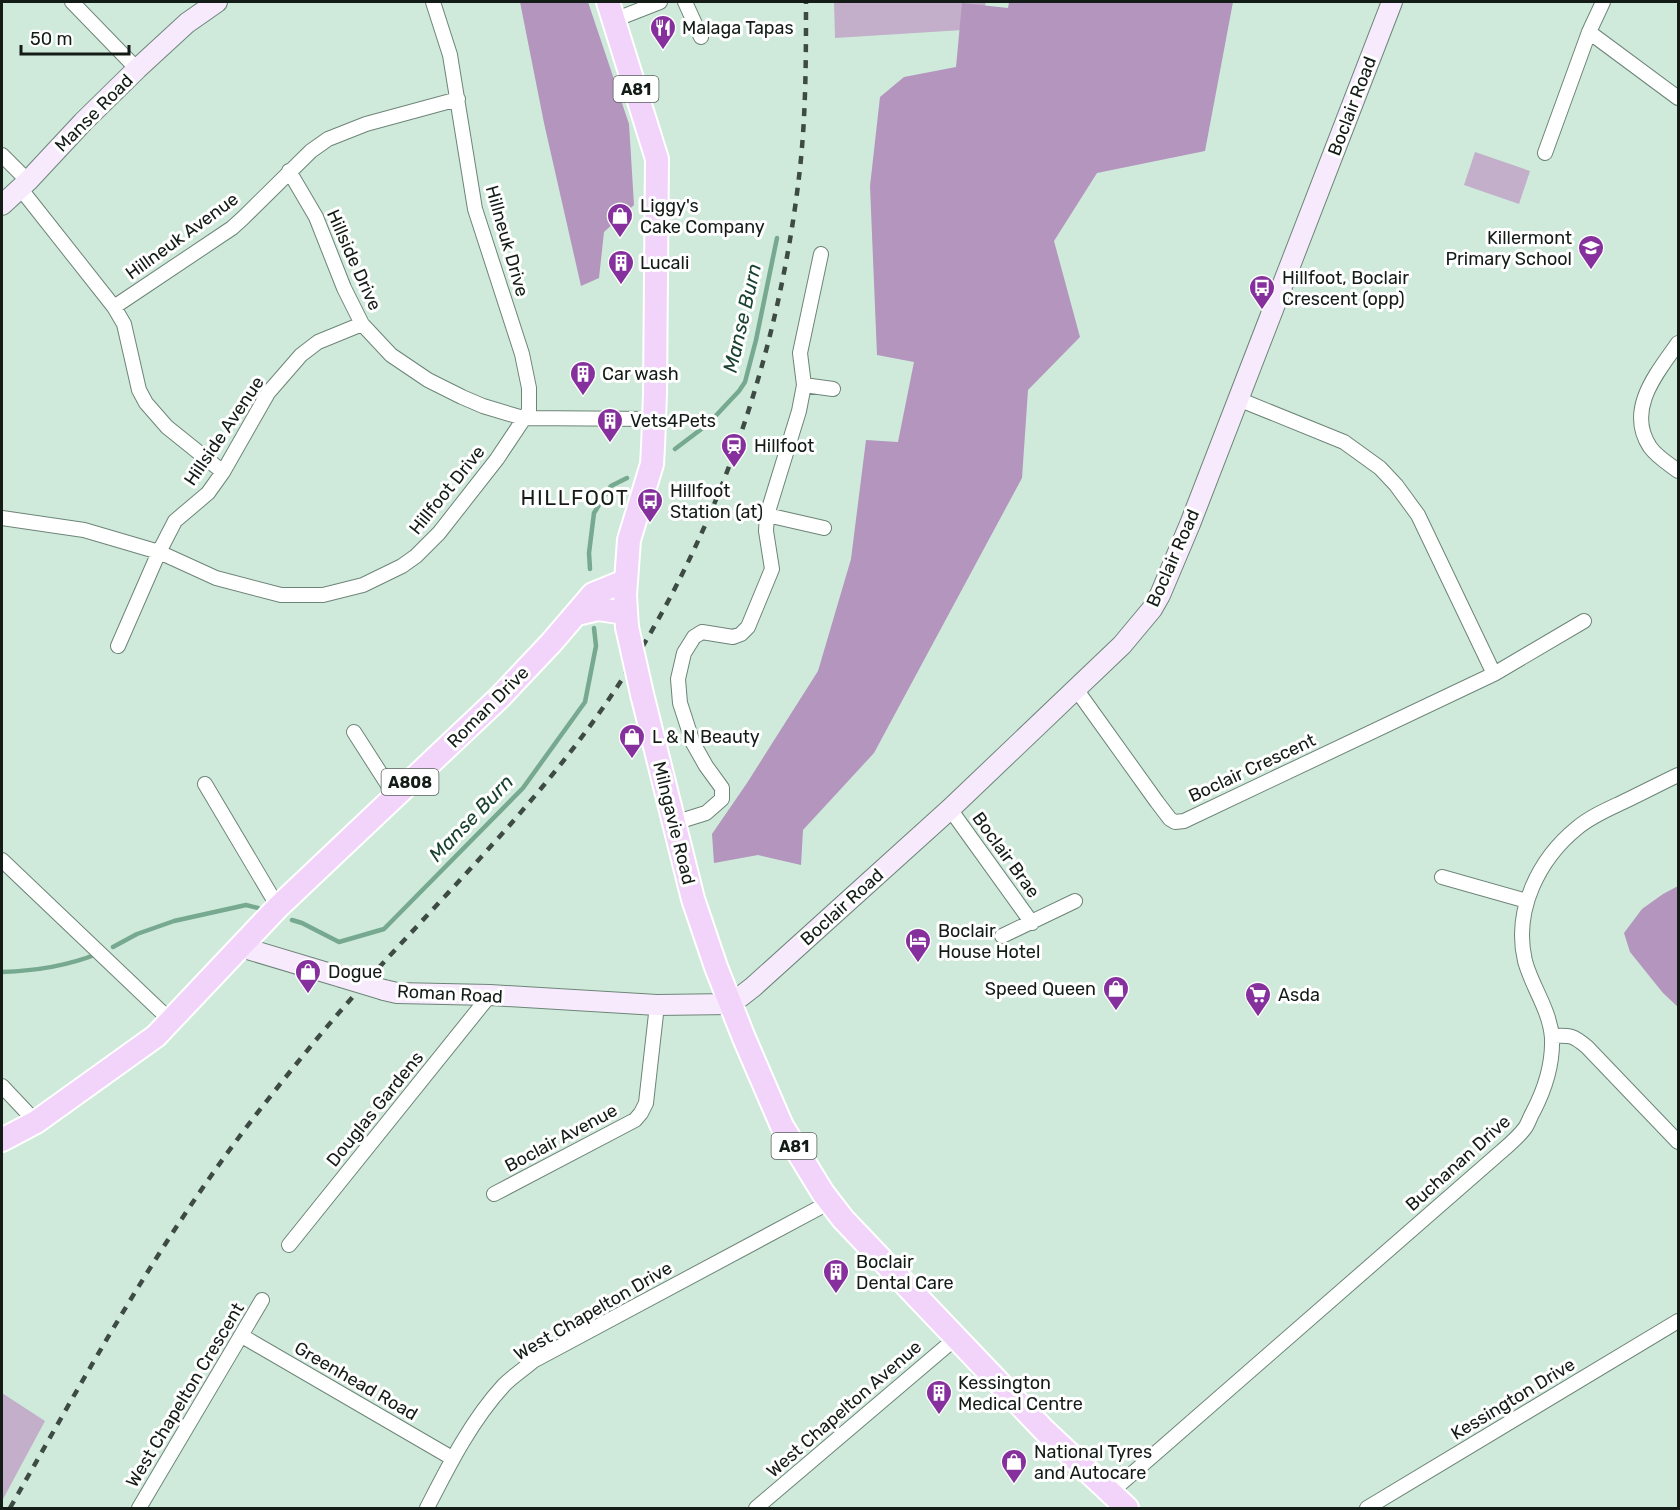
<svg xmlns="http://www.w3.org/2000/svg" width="1680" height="1510" viewBox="0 0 1680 1510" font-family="Rubik,sans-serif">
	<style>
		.green { fill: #c3afca }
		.forest { fill: #b395bd }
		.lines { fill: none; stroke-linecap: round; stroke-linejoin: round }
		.stream { stroke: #76a98f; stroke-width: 4.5 }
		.street-casing { stroke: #6d8578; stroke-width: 16 }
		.secondary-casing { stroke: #6d8578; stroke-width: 22 }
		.primary-casing { stroke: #fff; stroke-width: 26 }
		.street { stroke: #fff; stroke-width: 14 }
		.secondary { stroke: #f8eafd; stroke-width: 20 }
		.primary { stroke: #f2d4fb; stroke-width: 22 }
		.rail { stroke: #3e4b44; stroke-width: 4.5; stroke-dasharray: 8 8; stroke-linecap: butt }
		.secondary-bridge-casing { stroke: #6d8578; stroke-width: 22; stroke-linecap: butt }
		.primary-bridge-casing { stroke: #fff; stroke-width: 26; stroke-linecap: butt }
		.secondary-bridge { stroke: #f8eafd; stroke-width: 20 }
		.primary-bridge { stroke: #f2d4fb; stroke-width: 22 }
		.labels { text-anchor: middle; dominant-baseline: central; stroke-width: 6; stroke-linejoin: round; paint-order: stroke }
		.shield { fill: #fff; stroke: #5a605d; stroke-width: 1.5 }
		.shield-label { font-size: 16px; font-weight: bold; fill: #131c17 }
		.poi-label { font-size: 18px; fill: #131c17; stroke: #fff; text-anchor: start }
		.street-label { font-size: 18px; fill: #131c17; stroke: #fff }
		.water-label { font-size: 20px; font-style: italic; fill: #18422f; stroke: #fff }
		.quarter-label { font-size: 21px; letter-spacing: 1.5px; fill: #131c17; stroke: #fff }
	</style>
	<rect width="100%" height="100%" fill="#cfeadb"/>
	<path class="green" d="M834,2H986L979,29L835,38Z
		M1475,152L1530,171L1519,204L1464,185Z
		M2,1393L45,1421L2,1501Z"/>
	<path class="forest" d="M520,2H588L629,124L634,205L604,232L599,278L581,286L544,123Z
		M1009,2H1233L1205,151L1097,173L1054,241L1080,337L1028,390L1022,478L874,753L803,830L801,865L758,855L714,863L712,834L747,783L818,671L851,559L866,440L898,442L914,362L877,355L870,186L880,97L904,77L956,67L962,3L1008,8Z
		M1678,886V1007L1663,993L1630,952L1624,933L1642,909L1663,894Z"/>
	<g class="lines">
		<path class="stream" d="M675,449L708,424L739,391L745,382L756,340L777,238
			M590,569L589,553L594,513L611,486L627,478
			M292,920L302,923L339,942L384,929L523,788L585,702L596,646L594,628
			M113,947L137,934L174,921L246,905L258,908
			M2,972C33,971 67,966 97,954"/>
		<defs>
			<path id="street" d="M72,2L137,69
				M685,2L701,37
				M614,20L660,2
				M1589,32L1678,98
				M1545,153L1589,32L1603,2
				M2,155L28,181
				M289,171L316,217L344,288L362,324L391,355L428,380L462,397L483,406L523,418L654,419
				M20,188L114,307L124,324L139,390L146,403L167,427L223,472
				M114,307L232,228L243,218L311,151L328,139L366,124L458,99
				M1678,343C1658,372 1625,409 1650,447C1657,457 1669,464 1678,471
				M804,385L833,389
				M1238,399L1344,442L1380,468L1396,485L1418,515L1494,674
				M767,515L824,528
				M2,518L84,530L159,552L216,578L281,595H323L363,585L402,566L416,556L439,533L497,459L529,411V388L522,354L475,209L450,55L433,2
				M118,646L159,552L175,521L208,493L223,472L268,393L301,355L318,342L362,324
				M1076,689L1157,802L1170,819L1175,822L1184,821L1494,674L1584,621
				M354,732L395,796
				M205,784L278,907
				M950,809L1032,923
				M674,823L706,813L722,799V788L706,766L693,743L680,703L678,679L684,653L694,637L702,632L733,637L741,634L748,627L772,569L766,531L767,515L799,411L804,385L800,353L821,254
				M2,860L171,1021
				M1442,877L1527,901
				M1002,936L1075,901
				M1552,1036C1570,1035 1573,1035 1587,1047L1678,1142
				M2,1086L36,1122
				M494,1194L635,1120L641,1113L646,1103L657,1005
				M289,1245L490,995
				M242,1336L452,1458
				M1110,1493L1495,1157C1505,1148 1517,1139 1525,1128C1528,1124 1530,1117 1533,1112C1545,1089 1553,1065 1552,1038C1550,1010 1532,987 1525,961C1513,910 1539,859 1577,828C1590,817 1606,810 1621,803C1640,794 1659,784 1678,775
				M139,1508L262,1300
				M427,1508C449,1465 471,1421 504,1385C513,1376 524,1369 533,1361L830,1202
				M756,1508L956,1338
				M1367,1508L1678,1321"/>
			<path id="secondary" d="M2,205L28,181L83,122L137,69L187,23L217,2
				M241,947L341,977
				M384,990L397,993L490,995L657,1005L731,1004L753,987L950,809L1122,645L1152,609L1160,595L1190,524L1392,2"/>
			<path id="primary" d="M608,2L657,159L655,393L653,447L652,464L629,540L625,595L627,627
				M577,614L598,609L625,613
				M642,694L693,899L716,967L744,1038L782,1126L823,1193L843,1219L1044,1430L1127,1508
				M2,1140L36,1122L156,1036L278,907L499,698L551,643L593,594L625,581"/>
		</defs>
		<use href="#street" class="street-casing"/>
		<use href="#secondary" class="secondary-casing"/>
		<use href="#primary" class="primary-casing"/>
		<use href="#street" class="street"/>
		<use href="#secondary" class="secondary"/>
		<use href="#primary" class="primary"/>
		<path class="rail" d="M10,1508C88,1371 164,1232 262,1107C298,1061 335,1016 374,973C443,897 516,824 578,742C702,579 775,380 799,177C806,119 806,60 806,2"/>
		<defs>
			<path id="secondary-bridge" d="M341,977L384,990"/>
			<path id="primary-bridge" d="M627,627L642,694"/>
		</defs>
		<use href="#secondary-bridge" class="secondary-bridge-casing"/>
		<use href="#primary-bridge" class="primary-bridge-casing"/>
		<use href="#secondary-bridge" class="secondary-bridge"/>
		<use href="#primary-bridge" class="primary-bridge"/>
	</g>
	<defs>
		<symbol id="restaurant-pin" viewBox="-11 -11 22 30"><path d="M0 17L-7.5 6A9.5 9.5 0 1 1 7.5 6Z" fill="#85309d" stroke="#fff"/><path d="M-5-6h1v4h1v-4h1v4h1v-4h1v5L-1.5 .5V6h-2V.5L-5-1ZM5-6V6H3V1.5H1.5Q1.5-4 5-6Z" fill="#fff"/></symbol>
		<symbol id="shop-pin" viewBox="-11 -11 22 30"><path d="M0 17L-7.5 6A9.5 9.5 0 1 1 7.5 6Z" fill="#85309d" stroke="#fff"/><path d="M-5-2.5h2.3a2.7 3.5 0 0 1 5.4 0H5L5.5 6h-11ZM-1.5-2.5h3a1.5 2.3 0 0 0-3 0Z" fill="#fff"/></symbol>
		<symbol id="school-pin" viewBox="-11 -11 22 30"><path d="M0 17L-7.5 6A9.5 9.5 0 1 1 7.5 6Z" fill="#85309d" stroke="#fff"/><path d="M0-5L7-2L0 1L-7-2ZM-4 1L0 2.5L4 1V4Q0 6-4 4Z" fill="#fff"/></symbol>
		<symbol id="building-pin" viewBox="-11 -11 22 30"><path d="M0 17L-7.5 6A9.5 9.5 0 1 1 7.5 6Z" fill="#85309d" stroke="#fff"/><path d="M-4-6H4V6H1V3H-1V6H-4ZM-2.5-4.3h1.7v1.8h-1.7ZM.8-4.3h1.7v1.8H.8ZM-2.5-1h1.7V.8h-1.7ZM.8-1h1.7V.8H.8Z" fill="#fff"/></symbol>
		<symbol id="bus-pin" viewBox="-11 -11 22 30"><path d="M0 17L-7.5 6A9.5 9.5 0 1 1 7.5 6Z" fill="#85309d" stroke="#fff"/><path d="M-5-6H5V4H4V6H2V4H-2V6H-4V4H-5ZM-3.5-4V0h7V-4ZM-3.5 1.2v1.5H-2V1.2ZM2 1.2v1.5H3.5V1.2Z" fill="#fff"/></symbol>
		<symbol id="station-pin" viewBox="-11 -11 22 30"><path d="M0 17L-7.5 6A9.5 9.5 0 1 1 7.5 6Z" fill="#85309d" stroke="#fff"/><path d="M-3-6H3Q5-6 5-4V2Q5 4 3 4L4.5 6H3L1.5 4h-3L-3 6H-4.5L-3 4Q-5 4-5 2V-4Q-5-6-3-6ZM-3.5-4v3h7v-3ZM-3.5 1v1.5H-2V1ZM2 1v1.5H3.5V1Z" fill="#fff"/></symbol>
		<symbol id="hotel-pin" viewBox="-11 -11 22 30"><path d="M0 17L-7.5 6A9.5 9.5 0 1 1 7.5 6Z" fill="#85309d" stroke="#fff"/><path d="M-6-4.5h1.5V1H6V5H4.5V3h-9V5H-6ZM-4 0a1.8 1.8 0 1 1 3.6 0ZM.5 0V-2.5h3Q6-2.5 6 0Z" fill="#fff"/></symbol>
		<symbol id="supermarket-pin" viewBox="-11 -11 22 30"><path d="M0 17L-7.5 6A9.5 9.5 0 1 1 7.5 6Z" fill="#85309d" stroke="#fff"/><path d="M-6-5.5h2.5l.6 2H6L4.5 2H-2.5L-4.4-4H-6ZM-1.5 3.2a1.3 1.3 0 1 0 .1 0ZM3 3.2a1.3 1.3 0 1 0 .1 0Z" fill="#fff"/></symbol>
	</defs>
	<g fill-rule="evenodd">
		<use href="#restaurant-pin" x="648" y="13" width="30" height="40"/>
		<use href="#shop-pin" x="605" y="201" width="30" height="40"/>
		<use href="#school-pin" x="1576" y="233" width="30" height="40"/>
		<use href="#building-pin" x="606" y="248" width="30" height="40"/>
		<use href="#bus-pin" x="1247" y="273" width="30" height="40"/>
		<use href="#building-pin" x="568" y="359" width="30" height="40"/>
		<use href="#building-pin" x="595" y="406" width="30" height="40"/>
		<use href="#station-pin" x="719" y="431" width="30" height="40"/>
		<use href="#bus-pin" x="635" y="486" width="30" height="40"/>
		<use href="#shop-pin" x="617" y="722" width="30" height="40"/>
		<use href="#hotel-pin" x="903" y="926" width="30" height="40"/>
		<use href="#shop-pin" x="293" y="957" width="30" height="40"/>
		<use href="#shop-pin" x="1101" y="974" width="30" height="40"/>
		<use href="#supermarket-pin" x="1243" y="980" width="30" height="40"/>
		<use href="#building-pin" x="821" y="1257" width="30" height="40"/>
		<use href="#building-pin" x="924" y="1378" width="30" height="40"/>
		<use href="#shop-pin" x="999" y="1447" width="30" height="40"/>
	</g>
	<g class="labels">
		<g class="shield">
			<rect x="613.5" y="76" width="45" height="26" rx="4.5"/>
			<rect x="381.5" y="769" width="57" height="26" rx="4.5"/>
			<rect x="771.5" y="1133" width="45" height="26" rx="4.5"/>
		</g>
		<g class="shield-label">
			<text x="636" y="89">A81</text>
			<text x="410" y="782">A808</text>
			<text x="794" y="1146">A81</text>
		</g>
		<g class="poi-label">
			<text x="682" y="28">Malaga Tapas</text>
			<text x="640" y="206">Liggy's<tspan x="640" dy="21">Cake Company</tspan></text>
			<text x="1572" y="238" text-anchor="end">Killermont<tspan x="1572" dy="21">Primary School</tspan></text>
			<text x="640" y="263">Lucali</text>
			<text x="1282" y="278">Hillfoot, Boclair<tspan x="1282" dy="21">Crescent (opp)</tspan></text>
			<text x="602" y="374">Car wash</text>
			<text x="630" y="421">Vets4Pets</text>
			<text x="754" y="446">Hillfoot</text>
			<text x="670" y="491">Hillfoot<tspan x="670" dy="21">Station (at)</tspan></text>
			<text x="652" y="737">L &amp; N Beauty</text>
			<text x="938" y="931">Boclair<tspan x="938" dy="21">House Hotel</tspan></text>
			<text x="328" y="972">Dogue</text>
			<text x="1096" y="989" text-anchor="end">Speed Queen</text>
			<text x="1278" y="995">Asda</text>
			<text x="856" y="1262">Boclair<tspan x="856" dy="21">Dental Care</tspan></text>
			<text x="958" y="1383">Kessington<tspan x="958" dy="21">Medical Centre</tspan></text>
			<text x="1034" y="1452">National Tyres<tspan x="1034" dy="21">and Autocare</tspan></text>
		</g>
		<g class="street-label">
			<text transform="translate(1352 106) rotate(-69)">Boclair Road</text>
			<text transform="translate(94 113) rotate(-45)">Manse Road</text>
			<text transform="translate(182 236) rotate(-36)">Hillneuk Avenue</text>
			<text transform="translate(507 241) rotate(74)">Hillneuk Drive</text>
			<text transform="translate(354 260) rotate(66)">Hillside Drive</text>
			<text transform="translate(224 431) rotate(-56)">Hillside Avenue</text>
			<text transform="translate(447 490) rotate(-51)">Hillfoot Drive</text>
			<text transform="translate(1173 558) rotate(-66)">Boclair Road</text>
			<text transform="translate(488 707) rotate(-45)">Roman Drive</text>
			<text transform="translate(1252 768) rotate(-25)">Boclair Crescent</text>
			<text transform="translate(674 823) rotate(76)">Milngavie Road</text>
			<text transform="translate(1006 855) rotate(54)">Boclair Brae</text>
			<text transform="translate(842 907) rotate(-42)">Boclair Road</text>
			<text transform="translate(450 994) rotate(3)">Roman Road</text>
			<text transform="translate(375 1109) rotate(-51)">Douglas Gardens</text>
			<text transform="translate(561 1138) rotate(-28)">Boclair Avenue</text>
			<text transform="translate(1458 1163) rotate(-42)">Buchanan Drive</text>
			<text transform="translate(593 1311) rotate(-30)">West Chapelton Drive</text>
			<text transform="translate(356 1381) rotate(30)">Greenhead Road</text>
			<text transform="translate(185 1395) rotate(-59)">West Chapelton Crescent</text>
			<text transform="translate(1513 1399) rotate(-31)">Kessington Drive</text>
			<text transform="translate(844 1409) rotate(-41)">West Chapelton Avenue</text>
		</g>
		<g class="water-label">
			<text transform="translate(742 318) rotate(-77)">Manse Burn</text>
			<text transform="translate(471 818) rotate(-46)">Manse Burn</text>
		</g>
		<g class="quarter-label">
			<text x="575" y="497">HILLFOOT</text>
		</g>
	</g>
	<rect width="1680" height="1510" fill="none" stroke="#131c17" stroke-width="6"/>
	<path d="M21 45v9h108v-9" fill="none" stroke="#131c17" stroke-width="3"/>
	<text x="30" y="45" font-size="18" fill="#131c17" stroke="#ffffff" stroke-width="4.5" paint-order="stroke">50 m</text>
</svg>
